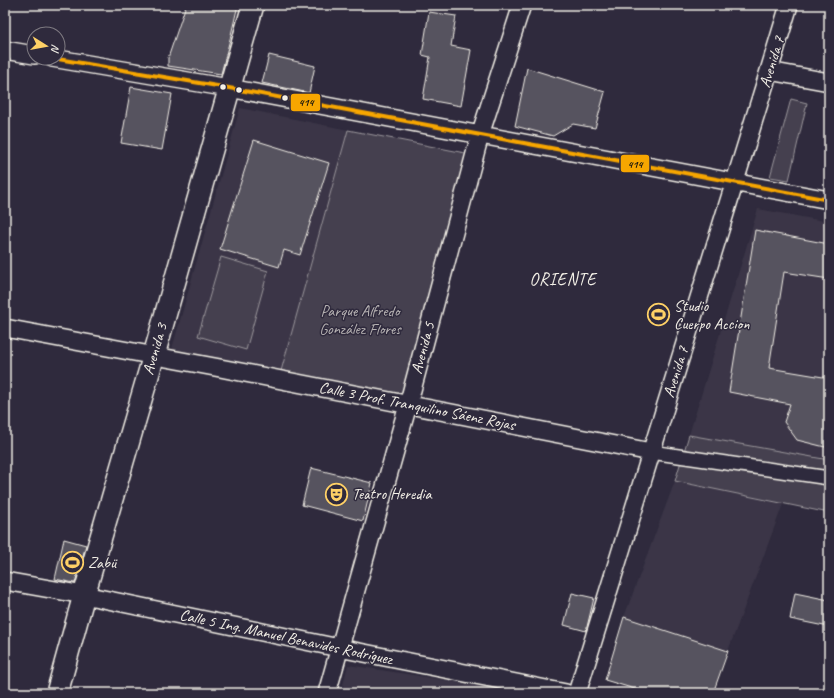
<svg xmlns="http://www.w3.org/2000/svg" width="834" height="698" viewBox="0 0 834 698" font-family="Caveat,sans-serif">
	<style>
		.built { fill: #3b3647 }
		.green { fill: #454050; stroke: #9c989c }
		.building { fill: #56525f; stroke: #f4f1e8 }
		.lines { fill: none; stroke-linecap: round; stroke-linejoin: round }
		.pedestrian-casing { stroke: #f4f1e8; stroke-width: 16 }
		.minor-casing { stroke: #f4f1e8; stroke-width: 20 }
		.tertiary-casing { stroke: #f4f1e8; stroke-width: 24 }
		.pedestrian { stroke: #2f2a3d; stroke-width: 13 }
		.minor { stroke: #2f2a3d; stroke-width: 17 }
		.tertiary { stroke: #2f2a3d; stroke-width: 21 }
		.bus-1-casing { stroke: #2f2a3d; stroke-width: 7 }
		.bus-1 { stroke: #f7a600; stroke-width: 4 }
		.bus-dot { fill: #f4f1e8; stroke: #2f2a3d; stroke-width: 1.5 }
		.labels { text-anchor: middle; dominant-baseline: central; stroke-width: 3; stroke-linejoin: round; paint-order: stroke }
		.street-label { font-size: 16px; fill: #f4f1e8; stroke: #2f2a3d }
		.poi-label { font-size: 16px; fill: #f4f1e8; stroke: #2f2a3d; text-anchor: start }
		.park-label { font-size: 16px; fill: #b7b3b3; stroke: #2f2a3d }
		.neighbourhood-label { font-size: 17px; letter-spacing: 1px; fill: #f4f1e8; stroke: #2f2a3d }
		.line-badge { stroke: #2f2a3d; stroke-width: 1.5 }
		.pale-badge-label { font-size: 11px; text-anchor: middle; font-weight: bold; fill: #111 }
	</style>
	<rect width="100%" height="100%" fill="#2f2a3d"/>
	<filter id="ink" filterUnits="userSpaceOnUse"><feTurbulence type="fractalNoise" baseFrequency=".025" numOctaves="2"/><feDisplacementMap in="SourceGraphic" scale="8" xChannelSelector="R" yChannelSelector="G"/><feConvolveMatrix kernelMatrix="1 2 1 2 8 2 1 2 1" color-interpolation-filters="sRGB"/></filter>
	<g filter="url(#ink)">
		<path class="built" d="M240,108L348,130L281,371L172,349Z
			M758,209L829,222V460L689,435Z
			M675,481L783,504L728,651L624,617Z
			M348,665L490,687L488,693H341Z"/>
		<path class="green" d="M791,99L807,103L789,180L770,177Z
			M348,130L470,154L403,396L281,371Z
			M221,257L268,271L246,350L198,336Z
			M689,435L829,460V513L675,481Z"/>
		<path class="building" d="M186,5H238L230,39L221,74L168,66V58Z
			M429,12L456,16L451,46L471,50L461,106L423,99L430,57L422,55Z
			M269,55L315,66L309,93L262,83Z
			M527,68L605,92L595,128L573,124L553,136L515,126Z
			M131,87L172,94L162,150L121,143Z
			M254,140L329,163L300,255L284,250L279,267L220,249Z
			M755,230L829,244V279L784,272L769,368L829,378V448L797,440L784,422L790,404L729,392Z
			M311,468L372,483L363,521L302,505Z
			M64,539L86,545L75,583H74L55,579Z
			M572,593L594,598L586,631L564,625Z
			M795,593L829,600V627L790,619Z
			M624,617L728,651L713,693H648L605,680Z"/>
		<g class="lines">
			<defs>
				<path id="pedestrian" d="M651,452L829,478"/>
				<path id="minor" d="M5,50L34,55
					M52,58L229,88L829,200
					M769,71L829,82
					M5,328L220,368L651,452
					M5,581L84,595L339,648L566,693
					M327,693L408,405L480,135L522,5
					M577,693L769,71L789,5"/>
				<path id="tertiary" d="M57,693L84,595L154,355L253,5"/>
			</defs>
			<use href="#pedestrian" class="pedestrian-casing"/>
			<use href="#minor" class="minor-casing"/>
			<use href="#tertiary" class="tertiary-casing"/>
			<use href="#pedestrian" class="pedestrian"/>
			<use href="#minor" class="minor"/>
			<use href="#tertiary" class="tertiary"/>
			<defs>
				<path id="bus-1" d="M52,58L229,88L829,200"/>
			</defs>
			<use href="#bus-1" class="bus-1-casing"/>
			<use href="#bus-1" class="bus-1"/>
		</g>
	</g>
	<defs>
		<symbol id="stadium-ring" viewBox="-11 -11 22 22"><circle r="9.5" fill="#2f2a3d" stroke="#ffd166" stroke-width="1.5"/><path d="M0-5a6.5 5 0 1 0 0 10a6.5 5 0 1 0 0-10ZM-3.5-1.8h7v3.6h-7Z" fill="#ffd166"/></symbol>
		<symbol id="theatre-ring" viewBox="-11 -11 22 22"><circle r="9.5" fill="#2f2a3d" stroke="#ffd166" stroke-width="1.5"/><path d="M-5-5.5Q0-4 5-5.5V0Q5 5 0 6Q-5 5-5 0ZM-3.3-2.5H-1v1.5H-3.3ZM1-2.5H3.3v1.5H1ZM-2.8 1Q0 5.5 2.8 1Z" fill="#ffd166"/></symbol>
	</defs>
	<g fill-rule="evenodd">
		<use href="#stadium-ring" x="646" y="302" width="25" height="25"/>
		<use href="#theatre-ring" x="324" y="482" width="25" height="25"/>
		<use href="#stadium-ring" x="60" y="550" width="25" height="25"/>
	</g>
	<g class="bus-dot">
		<circle cx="223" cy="87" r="3.5"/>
		<circle cx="239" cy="90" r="3.5"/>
		<circle cx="285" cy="98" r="3.5"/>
	</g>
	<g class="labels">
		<g class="street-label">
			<text transform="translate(772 62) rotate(-73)">Avenida 7</text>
			<text transform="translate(423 348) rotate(-75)">Avenida 5</text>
			<text transform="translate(155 349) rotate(-74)">Avenida 3</text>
			<text transform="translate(676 372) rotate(-73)">Avenida 7</text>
			<text transform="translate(417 406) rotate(11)">Calle 3 Prof. Tranquilino Sáenz Rojas</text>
			<text transform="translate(286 637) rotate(12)">Calle 5 Ing. Manuel Benavides Rodríguez</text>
		</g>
		<g class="poi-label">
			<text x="674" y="306">Studio<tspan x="674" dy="18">Cuerpo Accion</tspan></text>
			<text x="352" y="494">Teatro Heredia</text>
			<text x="88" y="563">Zabü</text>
		</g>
		<g class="park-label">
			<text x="360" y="311">Parque Alfredo<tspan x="360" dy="18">González Flores</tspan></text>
		</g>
		<g class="neighbourhood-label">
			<text x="563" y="279">ORIENTE</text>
		</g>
	</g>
	<g class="line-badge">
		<rect x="290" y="93" width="31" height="19" rx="4" fill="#f7a600"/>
		<rect x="620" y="154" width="30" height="19" rx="4" fill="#f7a600"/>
	</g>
	<g class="pale-badge-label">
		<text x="306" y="106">414</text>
		<text x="635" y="168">414</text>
	</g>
	<rect width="834" height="698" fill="none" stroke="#2f2a3d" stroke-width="20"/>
	<rect x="10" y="10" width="814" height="678" fill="none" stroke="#f4f1e8" stroke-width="1.5" filter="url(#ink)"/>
	<g transform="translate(46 46) rotate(101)"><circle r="19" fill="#2f2a3d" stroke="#7e7a81"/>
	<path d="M0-3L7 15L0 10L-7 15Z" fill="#ffd166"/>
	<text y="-6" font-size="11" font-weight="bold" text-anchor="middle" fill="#f4f1e8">N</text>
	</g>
</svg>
